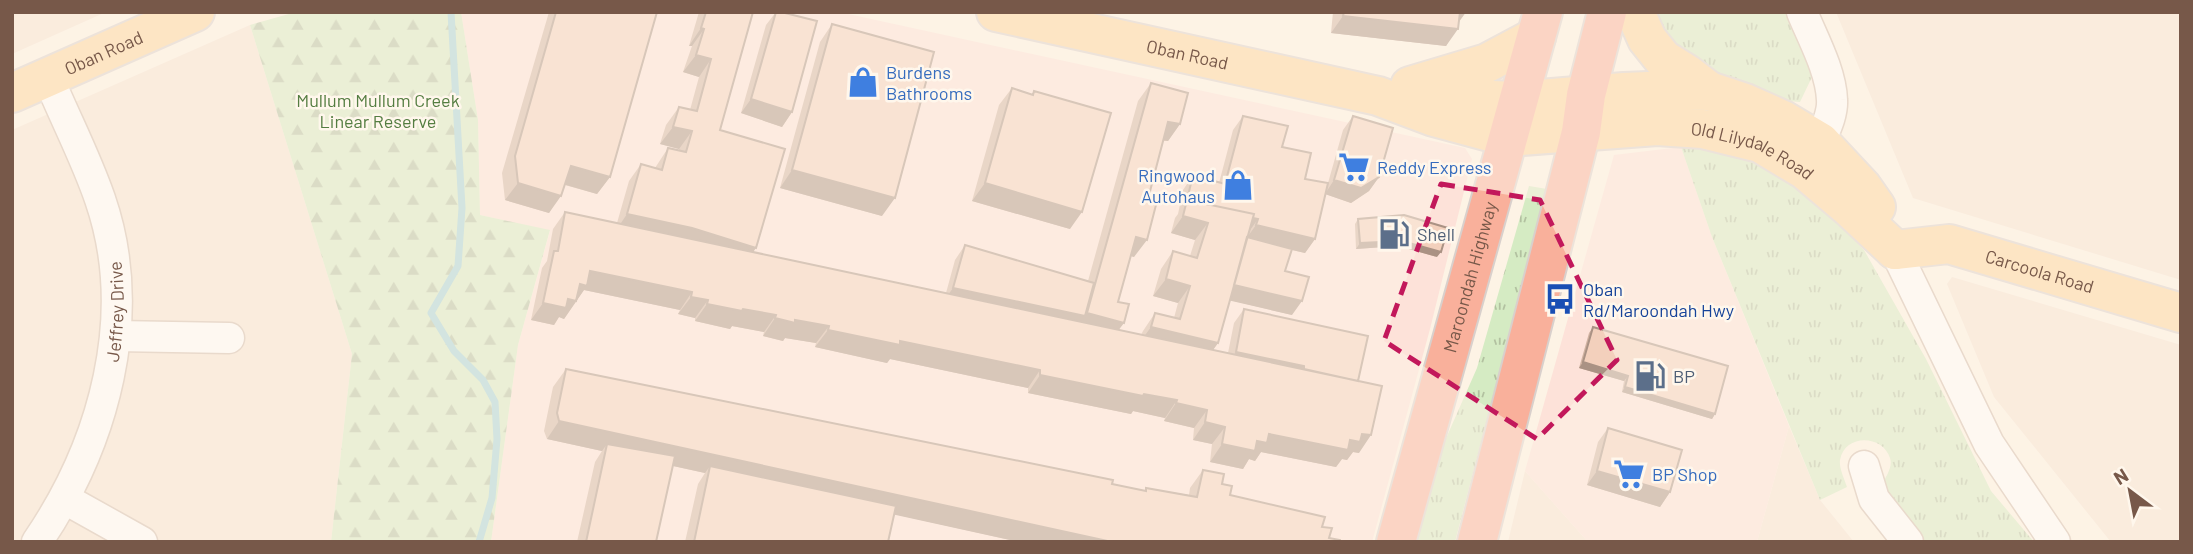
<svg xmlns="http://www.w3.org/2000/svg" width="2193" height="554" viewBox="0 0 2193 554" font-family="Barlow,sans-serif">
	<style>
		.residential { fill: #f5e4d3 }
		.commercial { fill: #fde2d9 }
		.grass { fill: url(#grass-tufts) }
		.forest { fill: url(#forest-firs) }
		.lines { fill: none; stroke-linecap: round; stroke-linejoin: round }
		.stream { stroke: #9fd2d9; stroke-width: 7 }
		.minor-casing { stroke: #d1bcad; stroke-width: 33 }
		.major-casing { stroke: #d9d0cc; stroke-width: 42 }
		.highway-casing { stroke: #d9d0cc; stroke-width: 42 }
		.minor { stroke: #fff; stroke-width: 30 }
		.major { stroke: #fdd59c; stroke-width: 38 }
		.highway { stroke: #f9b09b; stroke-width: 38 }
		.wall { fill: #d1b3a2 }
		.shaded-wall { fill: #aa9284 }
		.building { fill: #f3d0bc; stroke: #aa9284; stroke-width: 2 }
		.marked { fill: none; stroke: #c2185b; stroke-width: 5; stroke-dasharray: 14 9; stroke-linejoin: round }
		.labels { text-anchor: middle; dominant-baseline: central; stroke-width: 5; stroke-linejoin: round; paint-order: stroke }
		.street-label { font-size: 18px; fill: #775849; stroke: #fff7ec }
		.shop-label { font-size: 18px; fill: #366cbe; stroke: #fff7ec; text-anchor: start }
		.park-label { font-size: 18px; fill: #547d41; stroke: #fff7ec }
		.service-label { font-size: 18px; fill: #4e5e75; stroke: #fff7ec; text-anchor: start }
		.transit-label { font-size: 18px; fill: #164399; stroke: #fff7ec; text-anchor: start }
	</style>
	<defs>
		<pattern id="grass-tufts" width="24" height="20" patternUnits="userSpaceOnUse" patternTransform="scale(1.75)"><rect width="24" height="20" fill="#d5ebc3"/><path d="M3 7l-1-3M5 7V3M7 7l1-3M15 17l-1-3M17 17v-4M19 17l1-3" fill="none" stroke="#b2c1a0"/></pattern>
		<pattern id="forest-firs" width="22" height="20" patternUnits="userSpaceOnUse" patternTransform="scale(1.75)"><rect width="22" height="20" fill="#d5ebc3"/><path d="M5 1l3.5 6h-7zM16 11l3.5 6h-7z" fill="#b2c1a0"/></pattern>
	</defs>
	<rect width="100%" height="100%" fill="#fdf3e5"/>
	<path class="residential" d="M12,12H106L12,54Z
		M1836,12H2181V280L1913,198Z
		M250,25L352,354L331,542H12V130Z
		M1952,277L2181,345V542H2111L1994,397L1947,284Z
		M1789,426L1820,500L1854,542H1757Z
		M1525,471L1588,542H1508Z"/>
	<path class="commercial" d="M461,12H839L1465,148L1472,159L1430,329L1372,542H491L518,345L550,231L480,215L478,120Z
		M1681,147L1712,237L1789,426L1757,542H1588L1525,471L1614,155Z"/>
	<path class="grass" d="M1655,12H1787L1812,77L1800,102L1776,100L1725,76L1694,65L1665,45Z
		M1681,147L1711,148L1778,170L1830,214L1864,250L1926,359L1991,491L2034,542H1926L1882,484C1886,477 1893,467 1890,458C1883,435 1845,433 1840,460C1839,468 1844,478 1847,487L1820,500L1712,237Z
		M1529,186L1547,189L1455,542H1417L1440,452L1477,368Z"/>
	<path class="forest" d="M296,12H461L478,120L480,215L550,230L518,345L491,542H331L352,354L250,25Z"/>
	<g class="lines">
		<path class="stream" d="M451,12L462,208L458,266L431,313L454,351L483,380L495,402L497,439L492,498L479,542"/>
		<defs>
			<g id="minor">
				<path d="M1802,12C1813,39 1831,71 1832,100C1833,114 1825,130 1820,142"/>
				<path d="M1895,250L1989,444L2055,542"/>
				<path d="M116,336L229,338"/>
				<path d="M1864,466L1874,499L1908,542"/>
				<path d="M65,499L142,542"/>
				<path id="s1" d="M37,542C104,444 140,315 100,199C86,158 65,118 48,77"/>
			</g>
			<g id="major">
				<path id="s2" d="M996,12L1378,96L1434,117L1508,137L1657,126L1703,129L1760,143L1805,170L1850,208L1895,250"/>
				<path d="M1635,12L1647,39L1663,59L1687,74L1709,91"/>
				<path d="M1410,86L1487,63L1536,37"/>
				<path id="s3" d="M12,93L195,12"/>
				<path d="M1415,97L1517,101L1624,92L1673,90L1709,91L1745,103L1783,120L1820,142L1862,187L1876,207"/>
				<path id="s4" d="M1895,250L1949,244L2181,313"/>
			</g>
			<g id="highway">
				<path id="s5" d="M1396,542L1543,12"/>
				<path d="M1477,542L1581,132L1586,95L1607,12"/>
			</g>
		</defs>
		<use href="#minor" class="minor-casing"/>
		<use href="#major" class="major-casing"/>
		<use href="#highway" class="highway-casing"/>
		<use href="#minor" class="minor"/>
		<use href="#major" class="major"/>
		<use href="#highway" class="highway"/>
	</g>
	<path class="wall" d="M549,12H657L610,177L597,194L565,185L549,213L505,200L502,173Z
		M699,12H753L720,130L753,252L946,293L955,260L965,245L1088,281L1138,101L1151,83L1180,124L1168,141H1163L1134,257L1131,256L1118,302L1119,330L1141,335L1143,331L1155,313L1174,318L1178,303L1153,296L1161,269L1173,251L1190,256L1195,240L1171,233L1175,218L1178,214L1183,190L1193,175L1219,183L1233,130L1243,116L1282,147L1305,179L1328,183L1343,130L1353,116L1379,177L1369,191L1351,203L1325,194L1315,239L1305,253L1292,250L1285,271L1292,315L1230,300L1218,343L1213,350L1228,353L1234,323L1244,309L1358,381L1359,453L1353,452L1347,460L1342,459L1336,467L1261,452L1255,461L1249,459L1243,469L1210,462L1212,444L1193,440L1194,428L1164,421L1165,418L1133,411L1131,414L1028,393V388L890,359L887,363L815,347L816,343L785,338L783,341L763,336L764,332L732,326L730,329L695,321V318L678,314L680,310L584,290L564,319L559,317L554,325L531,320L542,268L547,261L553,229L565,212L617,223L629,181L641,164L655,168L668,148L679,150V149L660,144L666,125L679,107L690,110L699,77L683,72L692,46H689Z
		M776,12L792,112L782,127L741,113L766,25Z
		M1333,12H1466L1459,22L1446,46L1331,33Z
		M832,24L882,216L780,188L820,42Z
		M1012,88L1032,94L1034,91L1070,229L972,201L999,105Z
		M1358,219L1437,257L1398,246L1356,249L1355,224Z
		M1593,327L1715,414L1712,419L1622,392L1624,381L1579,368L1589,333Z
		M566,369L1144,491L1146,488L1189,495L1190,488L1203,470L1222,484L1230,495L1019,542L894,514L888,542H685L698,484L705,473L673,466L656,542H577L595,462L602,451L547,439L544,431L553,387Z
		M1608,428L1670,492L1660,507L1587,485L1598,442Z"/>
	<path class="shaded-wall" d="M1466,12L1454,28L1458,29L1446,46L1331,33L1343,16Z
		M701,28L704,29L692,46H689Z
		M696,55L711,59L699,77L683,72Z
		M751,99L792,112L782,127L741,113Z
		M1168,122L1180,124L1168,141L1156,139Z
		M673,127L692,131L679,149L660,144Z
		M571,166L610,177L597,194L559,183Z
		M792,170L895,198L882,216L780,188Z
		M1379,177L1369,191L1351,203L1325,194L1334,180Z
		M518,183L561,196L549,213L505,200Z
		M985,183L1082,212L1070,229L972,201Z
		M1187,204L1258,219L1248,233L1207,224L1195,240L1171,233L1183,216Z
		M627,214L692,228L756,248L744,265L615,232Z
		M1256,225L1315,239L1305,253L1246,239Z
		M1136,237L1147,240L1134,257L1124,254Z
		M1402,241L1441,252L1437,257L1398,246L1356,249L1360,243Z
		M590,271L692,292L680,310L584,290L564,319L559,317L554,325L531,320L543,303L580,284Z
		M1166,279L1190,286L1178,303L1153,296Z
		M1232,284L1302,301L1292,315L1223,299Z
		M953,288L1085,316L1075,330L943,302Z
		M691,297L708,300L695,318L678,314Z
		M707,304L743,309L776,315L764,332L732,326L730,329L695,321Z
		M1087,313L1124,323L1111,340L1075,330Z
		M775,318L795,320L829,326L816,343L785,338L783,341L763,336Z
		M1151,327L1218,343L1205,361L1138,345Z
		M828,330L900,341L1040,370L1028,388L890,359L887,363L815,347Z
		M1236,352L1304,366L1294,380L1226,366Z
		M1583,362L1628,376L1624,381L1579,368Z
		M1040,375L1144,394L1177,400L1165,418L1133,411L1131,414L1028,393Z
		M1625,387L1715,414L1712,419L1622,392Z
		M1176,403L1207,410L1194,428L1164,421Z
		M559,421L1112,542H1019L709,474L710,466L705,473L605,451L607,444L602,451L547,439Z
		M1205,422L1225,427L1212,444L1193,440Z
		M1269,434L1350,440L1362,434L1371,435L1359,453L1353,452L1347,460L1342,459L1336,467L1261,452L1255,461L1249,459L1243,469L1210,462L1222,444L1257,441Z
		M1597,471L1670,492L1660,507L1587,485Z"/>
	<path class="building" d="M556,12H657L610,177L571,166L561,196L518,183L515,156Z
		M706,12H753L720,130L785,149L756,248L692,228L627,214L641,164L662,170L668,148L686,152L692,131L673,127L679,107L697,111L711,59L696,55L704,29L701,28Z
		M776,12H781L817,21L792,112L751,99Z
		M1344,12H1460L1458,29L1343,16Z
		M832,24L934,52L895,198L792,170Z
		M1151,83L1188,93L1180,124L1168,122L1148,199L1157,201L1147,240L1136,237L1118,302L1129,304L1124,323L1087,313Z
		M1012,88L1033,95L1034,91L1111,113L1082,212L985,183Z
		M1243,116L1288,126L1282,147L1311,153L1305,179L1328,183L1315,239L1256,225L1258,219L1253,218L1254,214L1187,200L1193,175L1225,184Z
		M1353,116L1393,128L1379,177L1361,188L1334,180Z
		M1187,200L1254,214L1218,343L1151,327L1155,313L1180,319L1190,286L1166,279L1173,251L1197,258L1208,223L1183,216Z
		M565,212L1382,386L1371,435L1362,434L1360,442L1350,440L1348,450L1269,434L1267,443L1257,441L1255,451L1222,444L1225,427L1205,422L1207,410L1176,403L1177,400L1144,394L1143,396L1040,375V370L900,341V345L828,330L829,326L795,320V323L775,318L776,315L743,309L742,311L707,304L708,300L691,297L692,292L590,271L587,286L580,284L576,301L568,299L566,308L543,303L554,251H558Z
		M1404,215L1448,228L1441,252L1402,241L1360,243L1358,219Z
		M1247,237L1292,249L1285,271L1309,277L1302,301L1234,285Z
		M965,245L1094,283L1085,316L953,288Z
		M1244,309L1368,336L1358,381L1304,369V366L1236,352Z
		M1593,327L1728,366L1715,414L1625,387L1628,376L1583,362Z
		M566,369L1113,480L1112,484L1146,491V488L1197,497L1203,470L1224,474L1222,484L1232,486L1230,495L1325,517L1322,527L1332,528L1329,538L1340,540V542H1112L559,421L557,413Z
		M1608,428L1682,450L1670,492L1597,471Z
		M607,444L675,456L656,542H586Z
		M710,466L896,506L888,542H694Z"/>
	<path d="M0 0H2193V554H0ZM1441,184L1540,200L1617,360L1537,439L1384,341Z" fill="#fdf3e5" fill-opacity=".55" fill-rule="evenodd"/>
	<path class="marked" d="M1441,184L1540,200L1617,360L1537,439L1384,341Z"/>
	<defs>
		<symbol id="shop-bare" viewBox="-9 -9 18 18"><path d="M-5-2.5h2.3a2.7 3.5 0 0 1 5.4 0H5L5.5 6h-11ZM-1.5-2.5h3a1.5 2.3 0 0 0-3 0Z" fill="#3f7fe0" stroke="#fff7ec" stroke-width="2.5" paint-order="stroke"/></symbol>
		<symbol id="supermarket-bare" viewBox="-9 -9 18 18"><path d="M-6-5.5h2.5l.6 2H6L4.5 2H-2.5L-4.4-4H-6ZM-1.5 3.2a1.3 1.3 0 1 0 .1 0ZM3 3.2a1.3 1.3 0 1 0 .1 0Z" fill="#3f7fe0" stroke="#fff7ec" stroke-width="2.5" paint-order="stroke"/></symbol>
		<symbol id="fuel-bare" viewBox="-9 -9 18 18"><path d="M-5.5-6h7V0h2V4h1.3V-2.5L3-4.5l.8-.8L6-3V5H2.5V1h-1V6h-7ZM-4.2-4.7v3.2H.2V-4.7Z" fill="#5c6f8a" stroke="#fff7ec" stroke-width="2.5" paint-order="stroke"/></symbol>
		<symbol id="bus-bare" viewBox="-9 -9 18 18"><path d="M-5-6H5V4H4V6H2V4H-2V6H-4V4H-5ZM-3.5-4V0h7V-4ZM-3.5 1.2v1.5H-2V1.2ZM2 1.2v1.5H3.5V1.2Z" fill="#1a4fb4" stroke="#fff7ec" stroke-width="2.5" paint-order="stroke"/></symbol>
	</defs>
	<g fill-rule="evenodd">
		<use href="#shop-bare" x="841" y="60" width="44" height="44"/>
		<use href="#supermarket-bare" x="1332" y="145" width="44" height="44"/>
		<use href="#shop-bare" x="1216" y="163" width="44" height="44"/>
		<use href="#fuel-bare" x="1372" y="212" width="44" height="44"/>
		<use href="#bus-bare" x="1538" y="277" width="44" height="44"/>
		<use href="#fuel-bare" x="1628" y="354" width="44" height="44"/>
		<use href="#supermarket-bare" x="1607" y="452" width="44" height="44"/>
	</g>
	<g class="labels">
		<g class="street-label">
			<text stroke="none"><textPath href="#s3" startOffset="100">Oban Road</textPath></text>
			<text stroke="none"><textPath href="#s2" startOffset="196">Oban Road</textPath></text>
			<text stroke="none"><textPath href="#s2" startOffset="777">Old Lilydale Road</textPath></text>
			<text stroke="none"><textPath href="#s4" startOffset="149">Carcoola Road</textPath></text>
			<text stroke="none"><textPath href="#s5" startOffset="275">Maroondah Highway</textPath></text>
			<text stroke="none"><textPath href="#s1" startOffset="247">Jeffrey Drive</textPath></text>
		</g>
		<g class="shop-label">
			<text x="886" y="72">Burdens<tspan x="886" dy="21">Bathrooms</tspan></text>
			<text x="1377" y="167">Reddy Express</text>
			<text x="1215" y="175" text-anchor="end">Ringwood<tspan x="1215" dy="21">Autohaus</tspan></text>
			<text x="1652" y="474">BP Shop</text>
		</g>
		<g class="park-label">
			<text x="378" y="100">Mullum Mullum Creek<tspan x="378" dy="21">Linear Reserve</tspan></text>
		</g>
		<g class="service-label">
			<text x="1417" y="234">Shell</text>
			<text x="1673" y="376">BP</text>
		</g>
		<g class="transit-label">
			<text x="1583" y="289">Oban<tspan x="1583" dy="21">Rd/Maroondah Hwy</tspan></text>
		</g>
	</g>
	<rect width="2193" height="554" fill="none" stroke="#775849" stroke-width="28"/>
	<g transform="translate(2130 491) rotate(328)" stroke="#fff7ec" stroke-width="5" paint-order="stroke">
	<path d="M0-5L12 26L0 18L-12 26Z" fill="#775849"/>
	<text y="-10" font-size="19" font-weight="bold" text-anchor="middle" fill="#775849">N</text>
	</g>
</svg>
